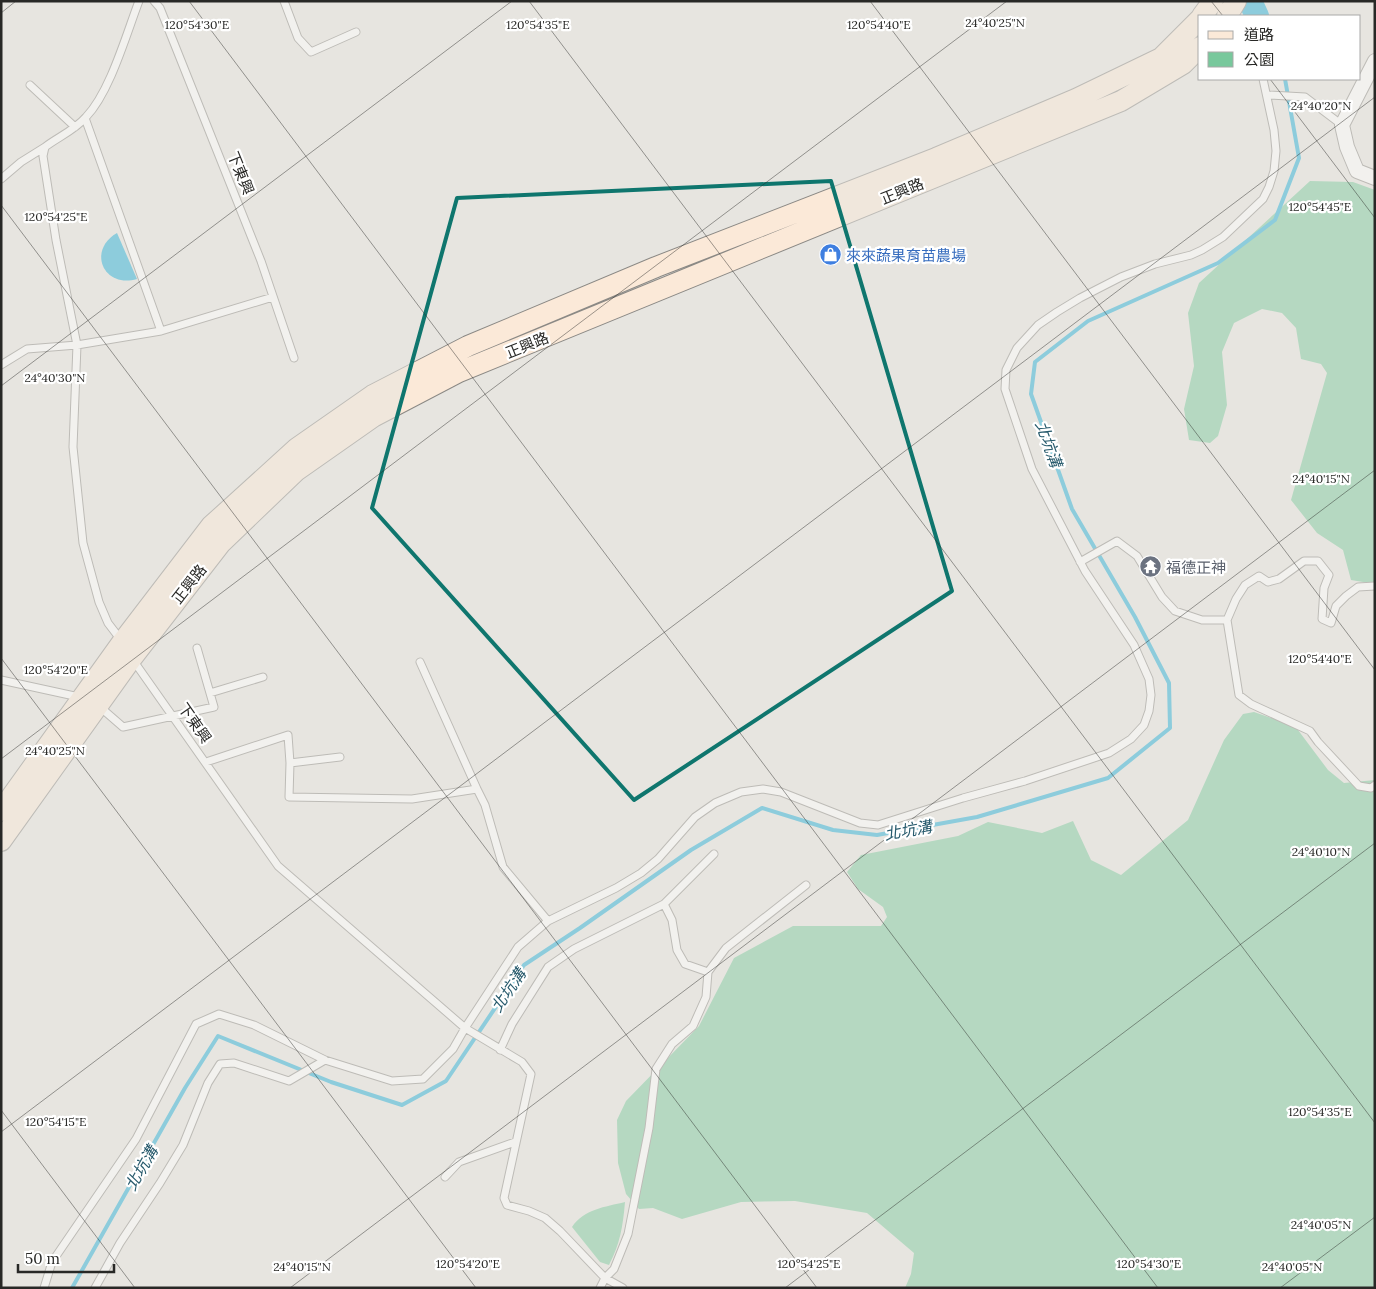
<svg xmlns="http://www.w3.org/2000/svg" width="1376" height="1289" viewBox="0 0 1376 1289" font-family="Lora,'Noto Sans TC',serif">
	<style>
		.green { fill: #78c89c }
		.water { fill: #1faed7 }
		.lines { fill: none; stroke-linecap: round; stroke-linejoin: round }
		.stream { stroke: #1faed7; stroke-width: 4 }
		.river { stroke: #1faed7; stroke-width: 24 }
		.service-casing { stroke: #8b8985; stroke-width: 9 }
		.minor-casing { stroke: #8b8985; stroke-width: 16 }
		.secondary-casing { stroke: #8b8985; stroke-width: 22 }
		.service { stroke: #fff; stroke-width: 7 }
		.minor { stroke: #fff; stroke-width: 14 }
		.secondary { stroke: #fbe9d8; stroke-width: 20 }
		.marked { fill: none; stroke: #0f766e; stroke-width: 4; stroke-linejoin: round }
		.ticks { fill: none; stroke: #282826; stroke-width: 1; stroke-opacity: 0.45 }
		.labels { text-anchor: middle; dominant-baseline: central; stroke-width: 4.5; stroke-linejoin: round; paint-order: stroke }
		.street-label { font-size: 15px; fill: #282826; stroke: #fff }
		.shop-label { font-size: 15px; fill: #366cbe; stroke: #fff; text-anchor: start }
		.worship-label { font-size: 15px; fill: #5b616d; stroke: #fff; text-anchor: start }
		.water-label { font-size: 16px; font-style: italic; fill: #285b6d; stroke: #fff }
		.ticks-label { font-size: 12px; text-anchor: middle; fill: #282826; stroke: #fff; stroke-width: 4.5; stroke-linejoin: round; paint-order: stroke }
	</style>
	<rect width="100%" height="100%" fill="#e7e5e0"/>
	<path class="green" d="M1310,181L1353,182L1375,190V584L1351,580L1343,550L1317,533L1291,500L1327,373L1321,364L1301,359L1296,328L1282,313L1262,309L1234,323L1222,352L1227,405L1218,436L1210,443L1189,440L1184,409L1194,366L1188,313L1199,283Z
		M1254,712L1295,726L1328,770L1344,783L1375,780V1288H905L911,1274L914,1253L867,1213L795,1201L741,1202L682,1219L653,1208L639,1209L626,1194L618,1163L617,1120L626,1101L699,1026L734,958L793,926H881L887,917L883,907L858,889L847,872L861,855L958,836L988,822L1042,833L1073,821L1091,860L1121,875L1188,820L1224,740L1243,714Z
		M625,1202C623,1226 620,1244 609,1265L600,1262L572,1227C584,1209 605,1207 625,1202Z"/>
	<path class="water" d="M117,233L137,279C103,289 87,250 117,233Z"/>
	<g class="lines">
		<path class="stream" d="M72,1288L185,1088L218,1036L331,1082L402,1105L446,1081L524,965L580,928L691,850L762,808L833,830L877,835L977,817L1108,778L1170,728L1169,683L1135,617L1072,509L1031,394L1035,362L1088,321L1218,263L1275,220L1299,158L1285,79"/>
		<path class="river" d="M1250,1L1257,16"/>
		<defs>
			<path id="service" d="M154,1L160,8L261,261L294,358
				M284,1L298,38L311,52L356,32
				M30,85L75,127
				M1268,95L1305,97L1342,125
				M1,179L21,162L45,147
				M161,331L273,297
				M1,365L27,349L77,345L161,331L85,118
				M1080,562L1117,541L1137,556L1162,597L1175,611L1202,620H1227
				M1375,586L1358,587L1346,596L1336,606L1331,623L1322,619L1324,588L1329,575L1318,561H1304L1279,579L1268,582L1259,576L1245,585L1236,599L1227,620L1239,695L1251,704L1310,731L1318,742L1359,786L1371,788L1375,785
				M121,640L108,623L99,602L83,543L73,447L77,345L56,240L43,156L45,147C58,137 75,130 86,117C110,92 126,35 139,1
				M133,660L278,866L465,1028L522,1062L531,1074L504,1198L507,1205L529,1211L545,1218L560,1231L605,1278L623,1288
				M420,662L477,789L485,805L503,867L548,921
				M1,680L79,697
				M210,693L263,677
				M100,707L123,727L214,707L197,648
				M206,762L288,735L290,763L340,757
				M290,763L289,797L412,799L477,789
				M664,904L672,920L677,950L685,964L708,972
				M500,1050L512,1024L548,967L574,949L664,904L714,854
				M445,1177L459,1162L515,1142
				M44,1288L52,1262L136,1139L196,1024L219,1014L254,1025L325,1060L392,1081L423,1079L453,1049L465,1028L518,947L548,921L616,888L641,873L658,859L695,817L715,803L741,792L763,789L781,792L860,823L878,825L963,798L1025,781L1109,753L1131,739L1144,725L1149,711L1151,695L1149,679L1134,645L1085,571L1032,469L1005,389L1006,370L1017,348L1038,325L1057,312L1080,298L1121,277L1155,264L1191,255L1202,250L1223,237L1263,199L1269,187L1274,171L1276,151L1274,130L1263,79
				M95,1288L120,1243L160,1183L183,1145L208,1083L220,1064L234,1063L289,1081L325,1060
				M600,1288L605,1278L614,1269L628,1234L649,1128L656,1069L672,1044L693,1026L706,997L708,972L726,948L806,885"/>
			<path id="minor" d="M1375,61L1342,125L1347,147L1357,171L1375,178"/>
			<path id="secondary" d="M1202,16L1213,1
				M1227,16L1236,1
				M1,811L123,641L211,526L297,448L373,395L468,346L656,267L936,158L1076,99L1161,58L1200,19
				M1,841L132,658L221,543L296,471L373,417L459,372L1121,101L1183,64L1200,47"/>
		</defs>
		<use href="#service" class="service-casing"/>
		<use href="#minor" class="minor-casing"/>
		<use href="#secondary" class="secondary-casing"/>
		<use href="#service" class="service"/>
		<use href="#minor" class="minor"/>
		<use href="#secondary" class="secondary"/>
	</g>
	<path d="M0 0H1376V1289H0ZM831,181L952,591L634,800L372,508L457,198Z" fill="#e7e5e0" fill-opacity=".55" fill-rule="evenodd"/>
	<path class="marked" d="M831,181L952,591L634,800L372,508L457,198Z"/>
	<path class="ticks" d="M189,1L1158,1288M529,1L1375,1123M870,1L1375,670M1211,1L1223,16M1,13L16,1M1270,79L1375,218M1,205L817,1288M1,386L512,1M1,658L476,1288M1,759L1007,1M1,1110L135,1288M1,1132L1375,97M290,1288L1375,470M785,1288L1375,843M1280,1288L1375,1217"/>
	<defs>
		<symbol id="shop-disc" viewBox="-11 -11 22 22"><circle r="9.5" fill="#3f7fe0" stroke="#fff"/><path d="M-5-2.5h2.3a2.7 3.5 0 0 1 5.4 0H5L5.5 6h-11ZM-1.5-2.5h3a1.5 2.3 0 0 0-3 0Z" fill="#fff"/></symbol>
		<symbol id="temple-disc" viewBox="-11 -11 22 22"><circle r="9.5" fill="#6b7280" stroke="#fff"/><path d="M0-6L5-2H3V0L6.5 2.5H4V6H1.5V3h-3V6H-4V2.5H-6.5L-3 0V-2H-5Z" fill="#fff"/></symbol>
	</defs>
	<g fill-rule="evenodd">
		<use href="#shop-disc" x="818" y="242" width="25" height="25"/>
		<use href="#temple-disc" x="1138" y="554" width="25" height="25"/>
	</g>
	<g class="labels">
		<g class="street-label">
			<text transform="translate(241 173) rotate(68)">下東興</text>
			<text transform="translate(902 191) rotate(-22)">正興路</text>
			<text transform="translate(527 345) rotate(-22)">正興路</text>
			<text transform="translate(189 584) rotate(-52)">正興路</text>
			<text transform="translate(195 723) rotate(55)">下東興</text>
		</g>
		<g class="shop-label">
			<text x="846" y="255">來來蔬果育苗農場</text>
		</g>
		<g class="worship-label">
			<text x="1166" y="567">福德正神</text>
		</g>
		<g class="water-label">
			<text transform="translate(1049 444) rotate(70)">北坑溝</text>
			<text transform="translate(908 830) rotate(-10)">北坑溝</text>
			<text transform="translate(508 990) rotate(-56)">北坑溝</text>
			<text transform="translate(141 1168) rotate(-60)">北坑溝</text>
		</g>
	</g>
	<g class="ticks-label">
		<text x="995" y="27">24°40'25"N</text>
		<text x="197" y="29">120°54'30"E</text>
		<text x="538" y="29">120°54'35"E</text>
		<text x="879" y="29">120°54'40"E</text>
		<text x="1321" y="110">24°40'20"N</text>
		<text x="1320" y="211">120°54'45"E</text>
		<text x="56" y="221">120°54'25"E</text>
		<text x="55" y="382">24°40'30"N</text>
		<text x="1321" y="483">24°40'15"N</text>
		<text x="1320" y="663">120°54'40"E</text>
		<text x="56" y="674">120°54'20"E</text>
		<text x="55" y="755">24°40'25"N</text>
		<text x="1321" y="856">24°40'10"N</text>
		<text x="1320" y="1116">120°54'35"E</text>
		<text x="56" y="1126">120°54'15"E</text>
		<text x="1321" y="1229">24°40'05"N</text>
		<text x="468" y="1268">120°54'20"E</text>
		<text x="809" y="1268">120°54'25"E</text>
		<text x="1149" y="1268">120°54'30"E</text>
		<text x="302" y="1271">24°40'15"N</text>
		<text x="1292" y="1271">24°40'05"N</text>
	</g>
	<rect width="1376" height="1289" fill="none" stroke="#282826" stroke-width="5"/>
	<rect x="1198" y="15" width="162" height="65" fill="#ffffff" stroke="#a9a9a8"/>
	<rect x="1208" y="31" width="25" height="8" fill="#fbe9d8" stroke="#a9a9a8"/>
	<text x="1244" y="40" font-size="15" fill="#282826">道路</text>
	<rect x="1208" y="52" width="25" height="15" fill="#78c89c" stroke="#a9a9a8"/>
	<text x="1244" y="65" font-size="15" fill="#282826">公園</text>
	<path d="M18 1264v8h96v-8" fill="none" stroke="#282826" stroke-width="2.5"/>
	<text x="25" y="1264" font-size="15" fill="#282826" stroke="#ffffff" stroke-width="4" paint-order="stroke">50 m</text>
</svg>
